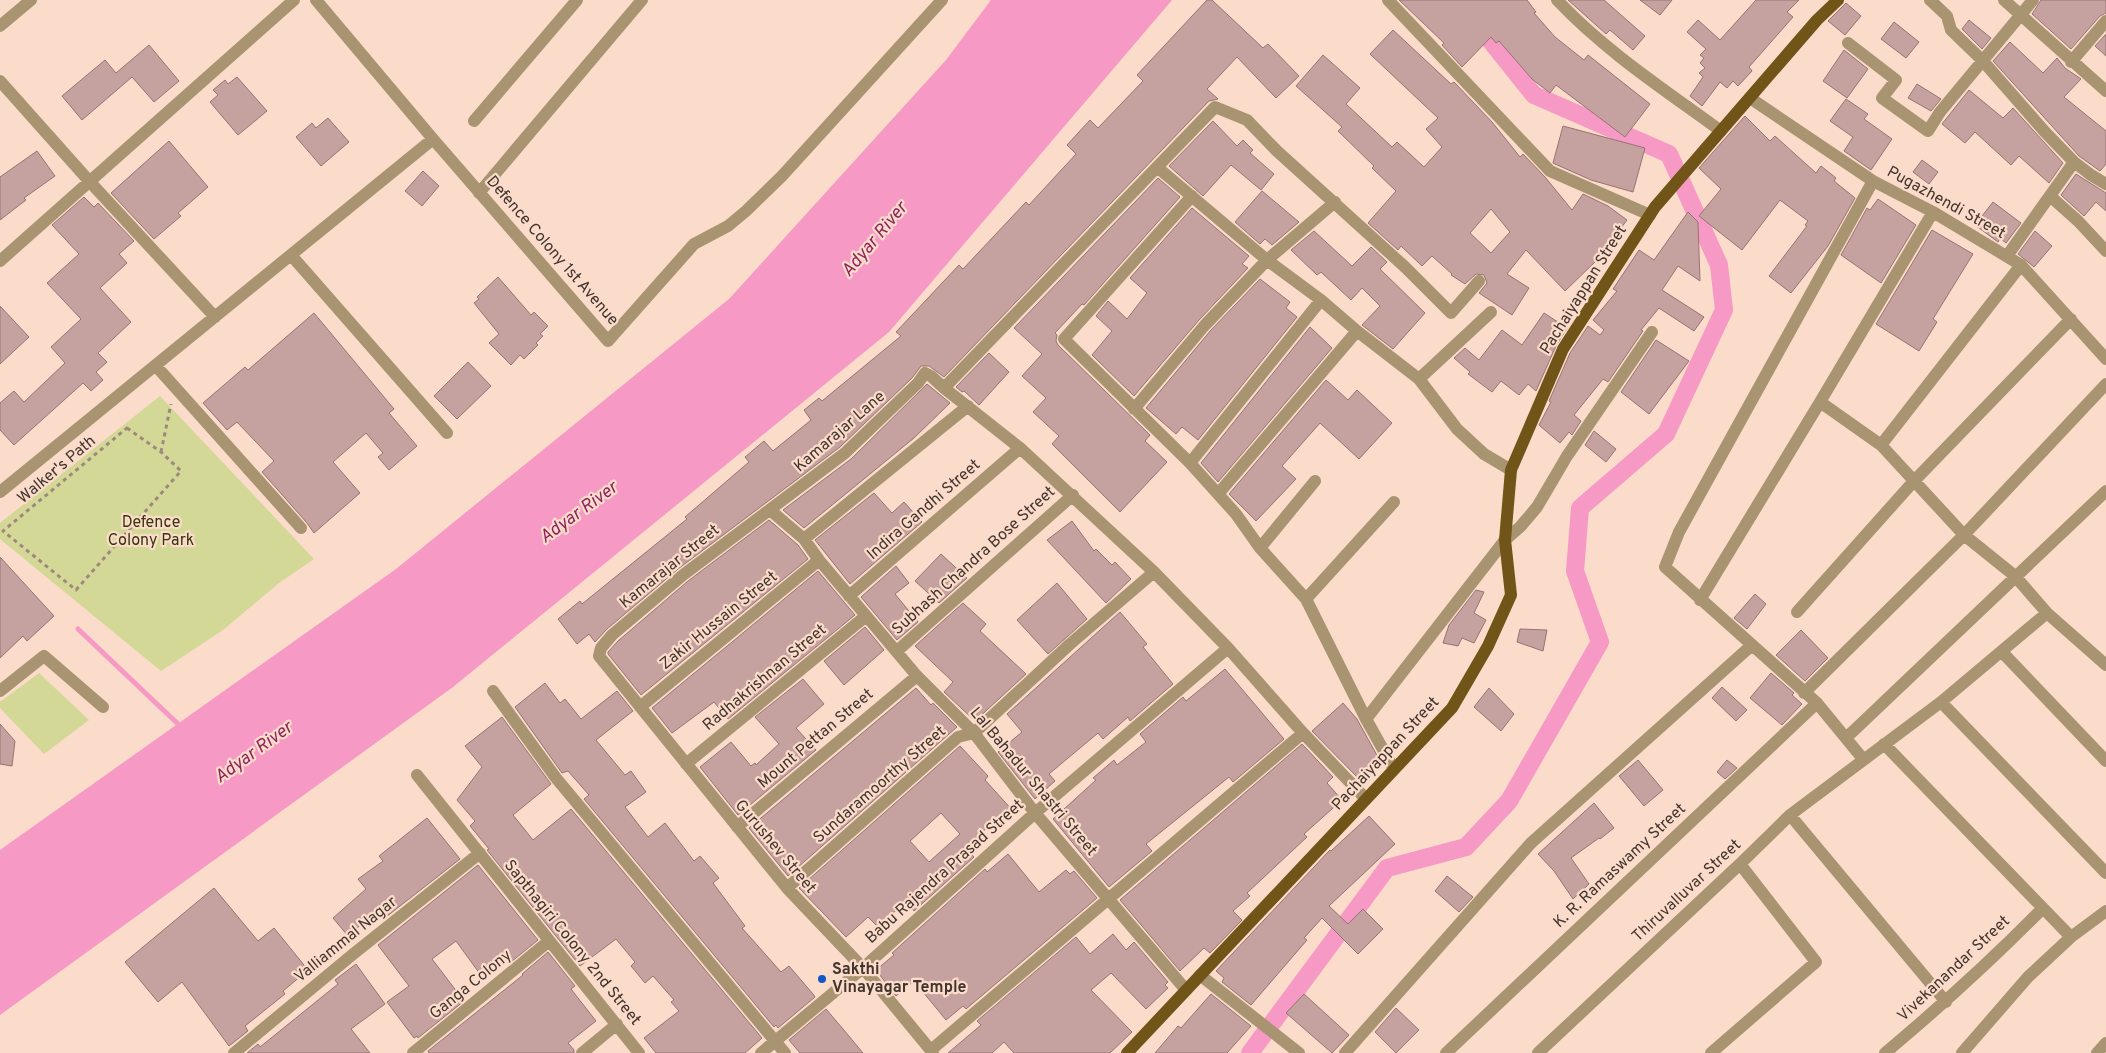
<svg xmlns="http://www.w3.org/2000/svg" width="2106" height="1053" viewBox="0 0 2106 1053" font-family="Overpass,sans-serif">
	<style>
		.green { fill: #d3d897 }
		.water { fill: #f699c5 }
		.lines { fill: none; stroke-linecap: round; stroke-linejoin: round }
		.stream { stroke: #f699c5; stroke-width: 5 }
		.canal { stroke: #f699c5; stroke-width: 18 }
		.building { fill: #c5a19f; stroke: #977473; fill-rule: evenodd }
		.path { stroke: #9f897c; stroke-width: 3; stroke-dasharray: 4 4; stroke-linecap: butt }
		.minor { stroke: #a89470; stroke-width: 12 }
		.major { stroke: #715418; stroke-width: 12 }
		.poi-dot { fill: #1258c3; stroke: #fbdbc9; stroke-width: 2 }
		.labels { text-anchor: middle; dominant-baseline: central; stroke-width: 4.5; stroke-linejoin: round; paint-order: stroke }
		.street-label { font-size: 16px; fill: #42352e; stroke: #fbdbc9 }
		.park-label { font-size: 16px; fill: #35360c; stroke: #fbdbc9 }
		.poi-label { font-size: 16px; font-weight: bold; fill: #42352e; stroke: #fbdbc9; text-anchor: start }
		.water-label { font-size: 18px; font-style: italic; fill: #8d225f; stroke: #fbdbc9 }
	</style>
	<rect width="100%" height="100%" fill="#fbdbc9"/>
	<path class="green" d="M160,396L314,559L279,583L223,630L161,671L0,539V523Z
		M39,673L89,720L44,754L0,708V702Z"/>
	<path class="water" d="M991,0H1172L889,332L453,687L0,1015V850L396,569L729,299L946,60Z"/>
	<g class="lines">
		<path class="stream" d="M78,629L178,724"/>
		<path class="canal" d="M1250,1053L1387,868L1466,847L1509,801L1600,642L1575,571L1580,508L1666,434L1724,310L1719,265L1669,154L1534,95L1458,0"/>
	</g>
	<path class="building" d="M1207,0H1212L1263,48L1268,44L1299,76L1276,98L1237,57L1207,89L1218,99L1209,101L944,377L929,366H921L912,378L840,447L678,569L607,629L595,642L589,634L577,644L558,619L580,601L582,604L687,519L685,517L749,462L745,457L764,441L773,451L811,420L804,410L819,398L822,401L901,336L896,332L959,265L963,269L1026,202L1029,205L1076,154L1067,145L1090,120L1098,128L1143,81L1137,75Z
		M1399,0H1527L1536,12L1534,13L1555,37L1584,60L1588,55L1650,104L1625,137L1556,85L1550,93L1532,79L1499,41L1496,43L1491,37L1462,67L1442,45L1444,43Z
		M1568,0H1604L1645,36L1633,50L1610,30L1606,34Z
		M1640,0H1672L1660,15Z
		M1756,0H1799L1787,12L1793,17L1749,67L1752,71L1738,86L1733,81L1727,88L1720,82L1702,106L1690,96L1703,77L1699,73L1705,68L1700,63L1704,58L1700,55L1706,49L1687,32L1698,20L1720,40Z
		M2041,0H2106V13L2100,16L2071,49L2032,14Z
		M1846,3L1861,16L1845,35L1828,21Z
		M1969,20L1991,38L1982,49L1962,29Z
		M1894,22L1919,42L1906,58L1881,39Z
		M1393,30L1451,84L1454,82L1492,122L1520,157L1523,154L1545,177L1572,210L1583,194L1608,206L1627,220L1596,261L1565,291L1526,250L1507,274L1529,288L1512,315L1479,293L1487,283L1484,275L1476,274L1465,284L1451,275L1452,274L1432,256L1422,266L1401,246L1398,250L1368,223L1396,191L1372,168L1374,166L1338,131L1342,127L1296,86L1323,55L1360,88L1346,104L1392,147L1397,142L1424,167L1442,147L1426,129L1438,118L1370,54ZM1491,209L1510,232L1491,253L1470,233Z
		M2106,34V56L2095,46Z
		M2010,42L2043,73L2057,58L2065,68L2081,79L2064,97L2106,131V164L2100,171L2079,156L1993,61Z
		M149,45L179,81L154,102L132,77L82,120L62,96L105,60L116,73Z
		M1844,50L1868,69L1847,98L1823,81Z
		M237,77L267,111L238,135L210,102L218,95L213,90L225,80L228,84Z
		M1917,84L1941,99L1931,111L1908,98Z
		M1969,90L2003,118L2013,108L2063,163L2049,183L2019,156L2011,165L1975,132L1965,143L1942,124Z
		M1846,99L1868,114L1864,119L1892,139L1871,170L1844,151L1853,137L1830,121Z
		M1745,116L1770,141L1775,136L1816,173L1821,166L1836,178L1834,181L1855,198L1828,246L1791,293L1769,276L1807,226L1805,225L1808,221L1780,200L1742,250L1699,216L1721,189L1699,168Z
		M328,118L349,142L321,166L296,137L312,123L316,128Z
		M1213,121L1237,146L1243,140L1253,150L1250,153L1274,174L1261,190L1231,165L1203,196L1169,166Z
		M1563,126L1645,148L1633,192L1591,180L1555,164L1553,163Z
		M169,141L208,187L178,213L181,216L154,239L111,193Z
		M37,151L55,176L24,198L26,200L0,220V177Z
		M1922,160L1938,172L1929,184L1913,172Z
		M423,171L439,186L422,206L405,191Z
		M2076,174L2106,193V211L2096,202L2084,216L2061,195Z
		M1158,178L1180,197L1084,305L1082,304L1055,333L1057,335L1056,341L1058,345L1150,435L1145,441L1167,462L1120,512L1052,444L1059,436L1033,412L1046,398L1022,376L1042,354L1014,328Z
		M1262,191L1299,222L1272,245L1265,239L1260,244L1235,222Z
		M84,197L94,207L98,203L134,241L119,254L127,263L100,288L131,322L98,353L107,362L96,372L103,380L91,391L83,383L14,445L0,430V403L14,391L24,402L65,363L51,347L81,319L47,283L79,254L52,225Z
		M1878,199L1916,225L1881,283L1841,255L1867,208L1870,210Z
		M1993,202L2021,223L2006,243L2000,238L1998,242L1975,225Z
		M1192,208L1249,256L1242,264L1248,268L1199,320L1134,396L1092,355L1112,331L1096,316L1108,301L1127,319L1147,293L1130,278Z
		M1688,212L1698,222L1700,281L1678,266L1662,290L1704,317L1694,331L1659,308L1641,330L1643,331L1608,382L1603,379L1574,415L1581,421L1572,435L1569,432L1560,443L1539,425L1551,402L1549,401L1570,353L1588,326L1600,335L1604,330L1593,320L1617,291L1613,289L1639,250L1654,260Z
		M1932,230L1973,254L1933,319L1937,322L1919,351L1876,324Z
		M1314,231L1352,266L1371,247L1387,262L1380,269L1425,313L1393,349L1362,325L1380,306L1362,288L1351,300L1321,272L1317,275L1291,250Z
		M2035,231L2052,246L2034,267L2018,254Z
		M498,277L531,315L534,312L548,326L540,334L543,336L536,343L538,345L524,359L520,355L511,365L489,343L499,334L474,303L479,299L477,297L480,294Z
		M1260,279L1290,302L1286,308L1297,317L1198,440L1182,427L1176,434L1146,408L1211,330Z
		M0,306L29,337L0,364Z
		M314,313L394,409L389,413L417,446L389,470L378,457L383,453L366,433L333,462L360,493L314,533L307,523L262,472L274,461L237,422L227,430L203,403L245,367L248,370Z
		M1544,313L1567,328L1556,346L1536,391L1528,384L1519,395L1501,381L1492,392L1468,374L1470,372L1454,358L1465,348L1479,360L1502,330L1522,345Z
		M1310,327L1332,348L1218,482L1201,463Z
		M1656,340L1689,361L1649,414L1621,392Z
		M989,353L1009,372L979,405L964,391L962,392L956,387Z
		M468,362L491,386L457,419L434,396Z
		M1326,380L1348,400L1357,390L1392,423L1359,459L1320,423L1282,466L1296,479L1256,521L1229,494Z
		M927,384L950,403L914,438L804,528L783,510L851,459Z
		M1594,431L1616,449L1606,462L1585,445Z
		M874,493L892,513L904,502L922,522L850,584L815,540Z
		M769,520L798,545L808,559L641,695L608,654V652L618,641L688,581Z
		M1072,521L1094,551L1096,549L1112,565L1115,562L1131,579L1106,603L1047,540Z
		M941,554L967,578L939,603L915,581Z
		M0,557L54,616L27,641L23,636L0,658Z
		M896,566L909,583L895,594L918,622L897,640L861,597Z
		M818,571L855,615L728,719L714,702L672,733L652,708Z
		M1057,583L1087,619L1048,654L1017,620Z
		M1476,590L1484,592L1474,613L1486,620L1474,643L1462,638L1458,646L1443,643L1449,625Z
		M1755,594L1766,604L1747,629L1734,618Z
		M963,603L986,624L980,631L1026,674L975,721L944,692L953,682L915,646Z
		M1120,612L1147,644L1143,647L1173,684L1130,721L1128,717L1103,739L1098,733L1049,774L1055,781L1035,799L998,752L1022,732L1007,714Z
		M865,627L884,650L844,685L824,661Z
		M1520,629L1547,630L1543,651L1517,642Z
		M1801,630L1828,658L1805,681L1776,655Z
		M1225,669L1284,739L1233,782L1229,777L1146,844L1152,851L1109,887L1053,819L1096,780L1093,778L1114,760L1117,765L1146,742L1140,734L1183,697L1186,701Z
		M1771,673L1794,693L1792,695L1802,704L1782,725L1750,698Z
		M803,679L824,704L796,728L816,750L738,815L700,767L731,742L751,766L755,763L756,765L779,744L755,717Z
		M545,683L560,703L565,699L581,719L617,691L633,711L596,740L625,775L631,771L646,792L625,807L648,837L665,823L694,861L700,856L719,878L713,883L745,926L742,928L781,972L789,966L813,994L815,997L778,1028L776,1025L774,1027L584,799L589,795L568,771L562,773L515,707Z
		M1722,687L1747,710L1736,721L1712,698Z
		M916,688L931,705L933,703L957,727L788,876L749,828Z
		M1489,688L1514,714L1501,731L1474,707Z
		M1343,703L1357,719L1379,759L1359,779L1312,731Z
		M502,717L551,784L513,815L533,840L571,809L762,1038L745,1053H656L644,1038L679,1011L671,1002L674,1000L653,976L645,983L631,966L635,962L616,939L580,966L487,850L489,849L470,826L475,821L457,800L482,767L465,746Z
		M0,724L15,741L12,766L0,764Z
		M1302,744L1333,777L1327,783L1342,800L1304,834L1307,837L1247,893L1250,896L1233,911L1242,920L1210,953L1204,948L1180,971L1120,900Z
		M960,746L988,776L985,780L1013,811L994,827L991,824L965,848L974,857L914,911L906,901L878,927L868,917L846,937L799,888ZM941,813L960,834L929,862L910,841Z
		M1638,760L1663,790L1644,806L1619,776Z
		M1727,760L1737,768L1725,779L1717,772Z
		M1594,803L1614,828L1600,839L1599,838L1571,858L1589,884L1573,899L1554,871L1538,854Z
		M1369,816L1395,844L1329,906L1348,924L1363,909L1383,929L1358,954L1322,918L1304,938L1307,940L1251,1005L1222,982L1224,978L1216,971L1330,850L1331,851Z
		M427,818L460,859L386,917L380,908L348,936L333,918L366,889L358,879L383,861L379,856Z
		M1008,854L1039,892L1066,870L1070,874L1074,871L1097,898L966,1009L963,1006L946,1020L914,981L896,996L876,970L894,955L892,953L985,869L987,872Z
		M478,865L538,940L511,962L507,957L498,962L480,974L456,941L432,959L464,1001L418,1038L417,1036L414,1038L387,1002L409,986L378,945Z
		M1447,876L1473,897L1459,912L1435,891Z
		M214,888L258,941L274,928L308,970L283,991L285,994L245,1026L248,1031L229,1046L182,982L158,1002L125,962Z
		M1113,934L1126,950L1134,942L1168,982L1165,985L1168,988L1146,1009L1111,973L1091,990L1132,1032L1110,1053H1014L1004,1042L992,1053H948L981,1025L977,1021L1076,937L1090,954Z
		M548,952L575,986L571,989L596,1021L568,1043L574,1050V1053H429L428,1051L523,975L522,974Z
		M356,964L385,1004L351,1029L370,1053H247L258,1044L260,1047L338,984L335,980Z
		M1211,994L1251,1026L1227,1053H1155L1178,1026L1181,1028Z
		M1304,994L1349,1035L1332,1053L1286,1013Z
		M1396,1008L1419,1030L1396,1053L1375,1032Z
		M826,1009L843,1029L863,1053H800L789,1040Z"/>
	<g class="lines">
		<path class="path" d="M127,428L161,452L181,471L76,590L3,531Z
			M161,452L171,404"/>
		<path class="minor" d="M316,0L433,139L608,341L694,244L728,226L746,211L782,176L942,0
			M1388,0L1550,171L1650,215
			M1557,0C1605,51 1665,90 1721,131
			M1930,0L1947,16L1951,30L1982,60L2045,132L2074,162L2091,175L2106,184
			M2004,0L2106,91
			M0,26L31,0
			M1848,43L1896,80L1882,98L1928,131L1940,112L2033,0
			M2071,62L2106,21
			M0,81L90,182L215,317
			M1750,98L1873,181L1933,212L2021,265L2106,359
			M474,121L577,0
			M1157,167L1267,260L1321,300L1357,331L1419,379L1457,429L1484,454L1511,470
			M479,193L642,0
			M1192,196L1064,339L1190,463L1236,514L1260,548L1306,599L1366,719L1394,769
			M2050,196L2078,221L2106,251
			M291,255L447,433
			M2007,256L2074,162
			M0,261L294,0
			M156,366L301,528
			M1419,379L1491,312
			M944,388L1215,107L1247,120L1277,151L1405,267L1451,313L1479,281
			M1820,402L1881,445L1964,535L2015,576L2047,613L2106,665
			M1134,409L1205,325L1267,260L1335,202
			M1881,445L2021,265
			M1190,463L1321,300
			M0,492L433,139
			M1218,494L1357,331
			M770,510L804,539L819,560L917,676L974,733L1035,813L1186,990
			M804,539L968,406
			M1260,548L1315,481
			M849,596L1020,448
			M1306,599L1394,502
			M1700,600L1820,402L1933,212
			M1797,612L1914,481L2071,319
			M897,651L1073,495
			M2002,652L2106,761
			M0,691L44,656L103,707
			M493,691L556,778L785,1053
			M1804,693L1964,535L2106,384
			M1941,702L2106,873
			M640,707L819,560
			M1366,719L1505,540L1520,527L1537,507L1567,456L1652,332
			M1846,738L2106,491
			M1884,744L2071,937
			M1863,759L1817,703L1665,567L1679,532L1873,181
			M686,764L866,616
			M417,775L639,1053
			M1790,815L1946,1002
			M737,827L917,676
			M787,888L958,737L974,733L1070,644L1154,572
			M1200,975L1299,1053
			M931,1050L1303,733
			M234,1053L352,955L480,853
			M413,1053L549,941
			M582,1053L617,1024
			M761,1053L863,968L1035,813L1228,648
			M933,1053L863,968L787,888L599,656L601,648L612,635L683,575L845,453L918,383L925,373L931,376L944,388L1020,448L1154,572L1228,648L1303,733L1366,799
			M1345,1053L1531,843L1752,645
			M1446,1053L1817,703
			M1538,1053L1740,864L1790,815L1941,702L2047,613
			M1711,1053L1816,962L1740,864
			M1885,1053C1940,1007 1993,959 2043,908
			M1962,1053L2028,977L2071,937L2106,911
			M2097,1053L2106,1043"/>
		<path class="major" d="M1127,1053L1452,708L1488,646L1511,595L1505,540L1511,470L1563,349L1655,207L1817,20L1838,0"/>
	</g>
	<circle class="poi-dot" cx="822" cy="979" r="5"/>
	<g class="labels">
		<g class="street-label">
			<text transform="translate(1946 203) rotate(29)">Pugazhendi Street</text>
			<text transform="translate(552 251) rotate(49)">Defence Colony 1st Avenue</text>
			<text transform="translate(1584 290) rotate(-58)">Pachaiyappan Street</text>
			<text transform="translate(840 432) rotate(-41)">Kamarajar Lane</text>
			<text transform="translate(57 470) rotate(-40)">Walker's Path</text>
			<text transform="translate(924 510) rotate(-41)">Indira Gandhi Street</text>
			<text transform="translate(974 561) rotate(-42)">Subhash Chandra Bose Street</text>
			<text transform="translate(670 567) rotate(-39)">Kamarajar Street</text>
			<text transform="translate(719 621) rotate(-39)">Zakir Hussain Street</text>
			<text transform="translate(765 678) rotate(-40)">Radhakrishnan Street</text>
			<text transform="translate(816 739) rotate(-40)">Mount Pettan Street</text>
			<text transform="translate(1386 754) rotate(-47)">Pachaiyappan Street</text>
			<text transform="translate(1033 782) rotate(50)">Lal Bahadur Shastri Street</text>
			<text transform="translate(880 785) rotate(-41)">Sundaramoorthy Street</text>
			<text transform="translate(775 847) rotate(50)">Gurushev Street</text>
			<text transform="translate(1620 866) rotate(-43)">K. R. Ramaswamy Street</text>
			<text transform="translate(945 872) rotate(-42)">Babu Rajendra Prasad Street</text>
			<text transform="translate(1687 891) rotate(-43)">Thiruvalluvar Street</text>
			<text transform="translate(346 940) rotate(-39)">Valliammal Nagar</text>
			<text transform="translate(572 943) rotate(51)">Sapthagiri Colony 2nd Street</text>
			<text transform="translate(1954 969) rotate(-43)">Vivekanandar Street</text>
			<text transform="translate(471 985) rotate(-39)">Ganga Colony</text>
		</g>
		<g class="park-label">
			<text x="151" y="523">Defence<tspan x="151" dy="18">Colony Park</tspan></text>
		</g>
		<g class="poi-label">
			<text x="832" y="970">Sakthi<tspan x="832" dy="18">Vinayagar Temple</tspan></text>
		</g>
		<g class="water-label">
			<text transform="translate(875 240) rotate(-50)">Adyar River</text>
			<text transform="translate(579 513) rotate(-36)">Adyar River</text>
			<text transform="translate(254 753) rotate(-36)">Adyar River</text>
		</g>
	</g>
</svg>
